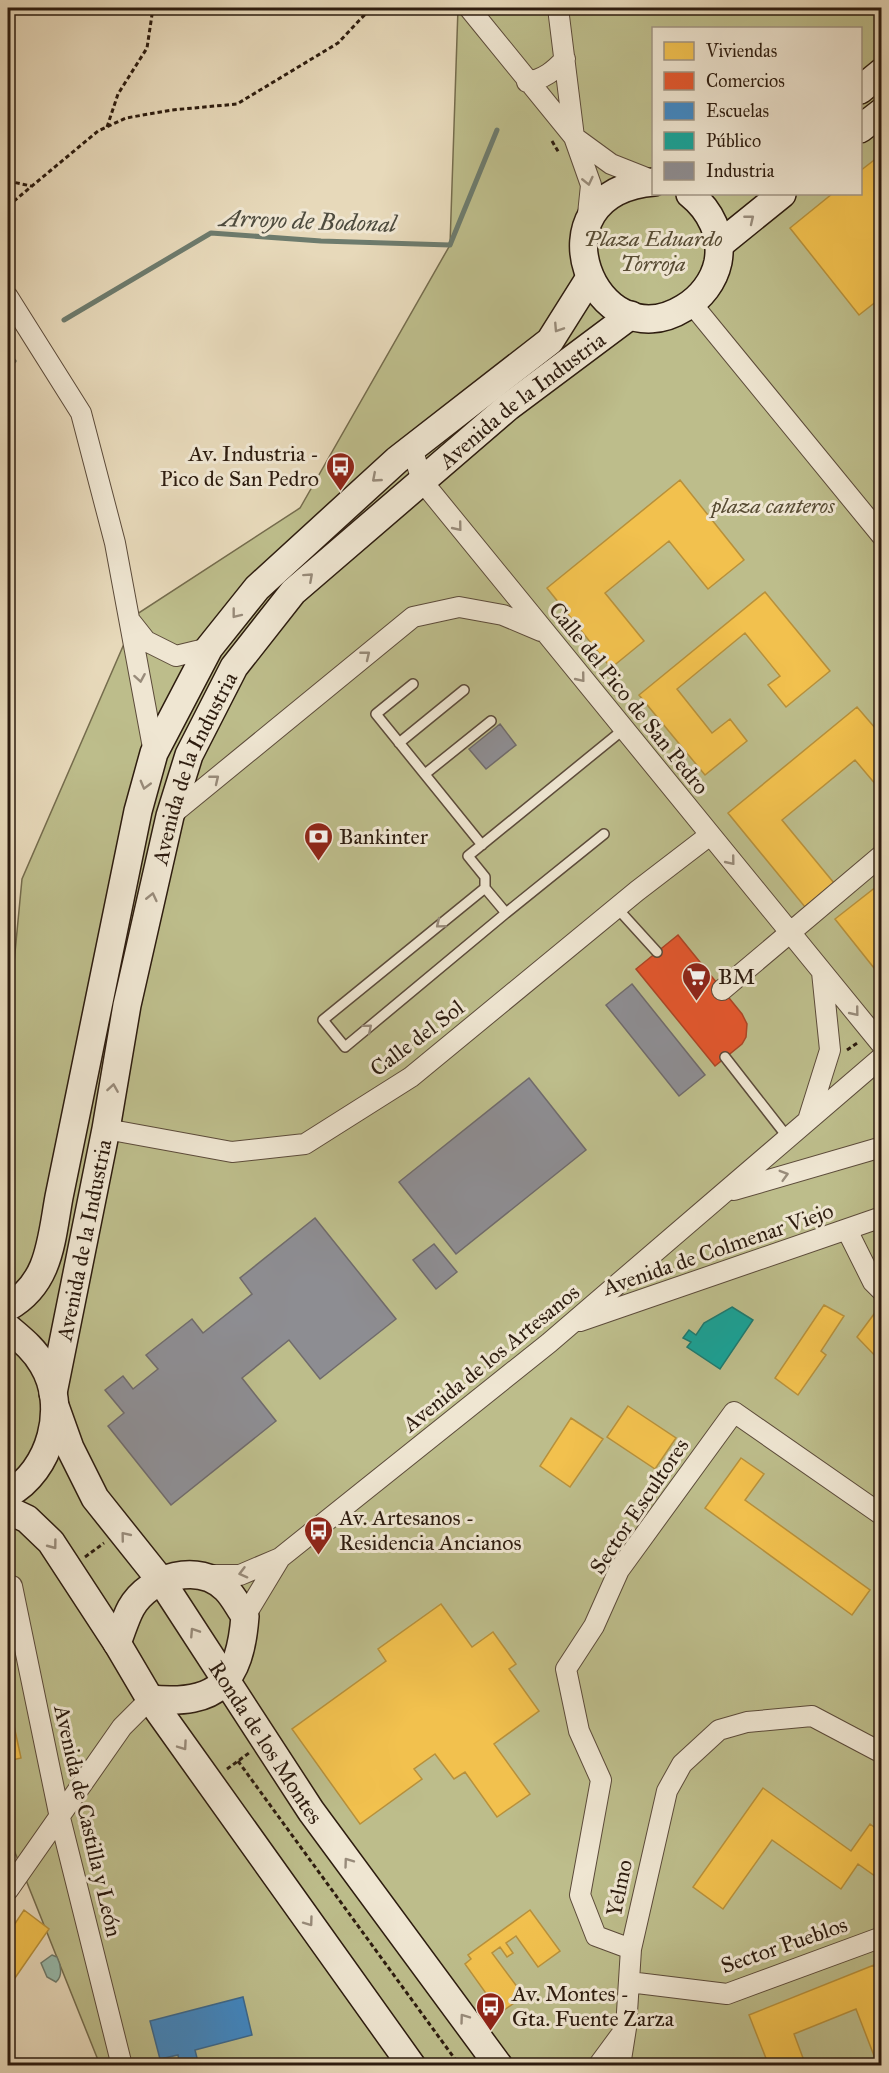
<svg xmlns="http://www.w3.org/2000/svg" width="889" height="2073" viewBox="0 0 889 2073" font-family="'IM FELL Great Primer',serif">
	<style>
		.green { fill: #bdbd8b; stroke: #756c4d; stroke-width: 1.5; fill-rule: evenodd }
		.water { fill: #97baac; stroke: #6d7b6d; stroke-width: 1.5 }
		.homes { fill: #f2c14e; stroke: #b7903b; stroke-width: 1.5 }
		.shops { fill: #e4572e; stroke: #ad4525; stroke-width: 1.5 }
		.schools { fill: #3f88c5; stroke: #3a688e; stroke-width: 1.5 }
		.public { fill: #17a398; stroke: #1e7a6f; stroke-width: 1.5 }
		.industry { fill: #8d8d92; stroke: #706b6b; stroke-width: 1.5 }
		.lines { fill: none; stroke-linecap: round; stroke-linejoin: round }
		.stream { stroke: #6d7b6d; stroke-width: 5 }
		.lane-casing { stroke: #5c4b3a; stroke-width: 12 }
		.street-casing { stroke: #5c4b3a; stroke-width: 22 }
		.secondary-casing { stroke: #2d1c0f; stroke-width: 30 }
		.path { stroke: #2d1c0f; stroke-width: 3; stroke-dasharray: 4.5 3; stroke-linecap: butt }
		.lane { stroke: #efe6d2; stroke-width: 9 }
		.street { stroke: #efe6d2; stroke-width: 20 }
		.secondary { stroke: #efe6d2; stroke-width: 27 }
		.oneway { stroke: #988b7a }
		.labels { text-anchor: middle; dominant-baseline: central; stroke-width: 6; stroke-linejoin: round; paint-order: stroke }
		.park-label { font-size: 22px; font-style: italic; fill: #584c34; stroke: #efe6d2 }
		.street-label { font-size: 22px; fill: #2d1c0f; stroke: #efe6d2 }
		.poi-label { font-size: 22px; fill: #2d1c0f; stroke: #efe6d2; text-anchor: start }
		.water-label { font-size: 24px; font-style: italic; fill: #4d4b3e; stroke: #efe6d2 }
	</style>
	<rect width="100%" height="100%" fill="#e7d9ba"/>
	<filter id="stains"><feTurbulence type="fractalNoise" baseFrequency=".00333" numOctaves="4"/><feColorMatrix values="0 0 0 0 .2 0 0 0 0 .09 0 0 0 0 .02 0 0 0 .5 -.17"/></filter>
	<radialGradient id="worn" r=".72"><stop offset=".6" stop-color="#630" stop-opacity="0"/><stop offset="1" stop-color="#630" stop-opacity=".3"/></radialGradient>
	<path class="green" d="M458,8H881V2065H100L8,1835V1026L22,879L137,614L300,508L450,245ZM654,28H860V194H654Z"/>
	<path class="water" d="M52,1955L57,1957C61,1965 63,1976 56,1982L47,1977L41,1963Z"/>
	<path class="homes" d="M882,154V297L859,315L790,228L832,194H860V171Z
		M680,480L744,560L708,589L669,541L605,593L644,641L611,668L547,588Z
		M765,592L830,671L786,707L768,685L780,676L745,633L677,689L712,733L730,719L747,741L705,775L639,695Z
		M857,707L882,736V792L855,760L782,820L834,883L805,907L728,813Z
		M881,883H882V978L835,919Z
		M824,1305L844,1316L821,1351L826,1355L798,1395L775,1378Z
		M877,1310L882,1315V1363L857,1337Z
		M628,1406L676,1438L655,1469L607,1437Z
		M571,1418L603,1439L570,1487L540,1466Z
		M741,1458L764,1474L745,1500L870,1590L852,1615L705,1508Z
		M441,1604L472,1647L493,1632L516,1664L509,1669L539,1711L494,1744L530,1794L497,1817L465,1772L454,1779L435,1754L414,1769L422,1779L360,1824L292,1729L386,1661L378,1649Z
		M8,1698L21,1758L8,1761Z
		M763,1788L851,1851L870,1824L882,1833V1881L858,1864L841,1889L772,1840L723,1909L693,1887Z
		M24,1910L49,1929L8,1988V1934Z
		M530,1910L560,1951L538,1967L516,1936L506,1943L513,1953L507,1957L500,1947L492,1953L524,1996L500,2013L465,1964L471,1959L468,1955Z
		M874,1965L882,1983V2066H878L856,2009L794,2034L806,2066H769L749,2015Z"/>
	<path class="shops" d="M678,935L742,1014L747,1024L746,1037L742,1044L715,1066L636,969Z"/>
	<path class="schools" d="M243,1997L252,2035L195,2050L199,2066H180L178,2055L160,2059L150,2021Z"/>
	<path class="public" d="M732,1307L753,1320L720,1369L687,1347L691,1342L683,1338L689,1330L696,1335L704,1323Z"/>
	<path class="industry" d="M500,724L516,745L486,769L469,749Z
		M632,984L705,1075L679,1096L606,1005Z
		M529,1078L586,1150L456,1254L399,1182Z
		M315,1218L396,1319L320,1379L289,1340L242,1378L276,1421L171,1505L108,1426L124,1413L105,1390L123,1376L133,1389L158,1369L146,1355L192,1319L203,1333L252,1294L240,1278Z
		M434,1244L457,1272L436,1289L413,1260Z"/>
	<g class="lines">
		<path class="stream" d="M64,320L211,233L321,241L450,245L497,130
			M8,366L14,361"/>
		<defs>
			<path id="lane" d="M413,684L376,714L482,845
				M399,743L464,690
				M425,774L491,721
				M604,834L506,913L485,888V877L468,856L624,729
				M485,888L323,1020L345,1047L506,913
				M617,908L657,952
				M725,1057L789,1139"/>
			<path id="street" d="M469,8L574,137L611,164L654,181
				M558,8L574,137L591,185L587,224
				M527,82C544,79 554,71 565,59
				M8,297L81,413L115,543L154,753
				M692,304L882,536
				M412,448L422,481L882,1045
				M131,622L146,641L176,656L209,648
				M170,816L413,617L459,607L503,615L541,631
				M722,990L882,855
				M809,1117L830,1050L822,972
				M106,1129L232,1152L305,1144L411,1077L637,891L710,835
				M734,1190L882,1147
				M847,1230L873,1282L882,1291
				M580,1321L882,1217
				M204,1575H240L280,1558L549,1343L882,1057
				M12,1586L60,1818L122,2066
				M245,1616L280,1558
				M8,1890L122,1727L150,1699
				M631,1949L596,1936L580,1895L601,1780L579,1731L566,1669L594,1626L619,1570L734,1412L882,1515
				M629,1982L727,1994L882,1937
				M598,2066L623,2032
				M620,2066L626,2028L631,1949L667,1791L682,1764L719,1730L747,1722L812,1716L882,1753"/>
			<g id="secondary">
				<path d="M860,90L882,72"/>
				<path d="M860,129L882,112"/>
				<path d="M654,182C526,193 595,363 684,308C701,298 714,281 718,262C723,235 710,210 690,194"/>
				<path d="M719,245L782,194"/>
				<path d="M8,1307C50,1283 51,1241 59,1197L138,811L154,753L209,648L257,588L397,460L550,341L589,279"/>
				<path d="M8,1328C21,1339 34,1349 43,1365C68,1406 51,1471 8,1494"/>
				<path id="s1" d="M53,1393L106,1129L127,1005L170,816L189,755L234,667L293,592L508,407L631,315"/>
				<path id="s2" d="M55,1406L70,1448L95,1498L162,1582L311,1811L499,2066"/>
				<path d="M8,1510L27,1519L51,1542L117,1643L150,1699L412,2066"/>
				<path d="M117,1643C122,1631 125,1619 131,1608C149,1576 199,1562 226,1589C234,1597 239,1608 245,1616C240,1682 218,1706 150,1699"/>
			</g>
		</defs>
		<use href="#lane" class="lane-casing"/>
		<use href="#street" class="street-casing"/>
		<use href="#secondary" class="secondary-casing"/>
		<path class="path" d="M107,127L118,94L147,48L153,8
			M552,141L559,153
			M8,181L31,186
			M8,206L98,131L126,118L172,110L237,104L338,43L371,8
			M847,1050L859,1042
			M85,1557L104,1543
			M238,1761L460,2066
			M227,1769L249,1753"/>
		<use href="#lane" class="lane"/>
		<use href="#street" class="street"/>
		<use href="#secondary" class="secondary"/>
	</g>
	<defs><path id="oneway-chevron" d="M-2-3.5L2.5 0L-2 3.5" fill="none" stroke-width="1.6" stroke-linecap="round" stroke-linejoin="round" transform="scale(1.5)"/></defs>
	<g class="oneway">
		<use href="#oneway-chevron" transform="translate(588 181) rotate(77)"/>
		<use href="#oneway-chevron" transform="translate(750 219) rotate(-39)"/>
		<use href="#oneway-chevron" transform="translate(558 328) rotate(123)"/>
		<use href="#oneway-chevron" transform="translate(376 478) rotate(139)"/>
		<use href="#oneway-chevron" transform="translate(458 527) rotate(51)"/>
		<use href="#oneway-chevron" transform="translate(309 577) rotate(-42)"/>
		<use href="#oneway-chevron" transform="translate(236 614) rotate(128)"/>
		<use href="#oneway-chevron" transform="translate(366 655) rotate(-39)"/>
		<use href="#oneway-chevron" transform="translate(140 678) rotate(80)"/>
		<use href="#oneway-chevron" transform="translate(581 678) rotate(51)"/>
		<use href="#oneway-chevron" transform="translate(215 779) rotate(-39)"/>
		<use href="#oneway-chevron" transform="translate(145 785) rotate(105)"/>
		<use href="#oneway-chevron" transform="translate(731 861) rotate(51)"/>
		<use href="#oneway-chevron" transform="translate(152 897) rotate(-77)"/>
		<use href="#oneway-chevron" transform="translate(440 924) rotate(141)"/>
		<use href="#oneway-chevron" transform="translate(855 1012) rotate(51)"/>
		<use href="#oneway-chevron" transform="translate(368 1028) rotate(-40)"/>
		<use href="#oneway-chevron" transform="translate(113 1088) rotate(-81)"/>
		<use href="#oneway-chevron" transform="translate(784 1175) rotate(-16)"/>
		<use href="#oneway-chevron" transform="translate(125 1536) rotate(-129)"/>
		<use href="#oneway-chevron" transform="translate(53 1545) rotate(53)"/>
		<use href="#oneway-chevron" transform="translate(243 1573) rotate(165)"/>
		<use href="#oneway-chevron" transform="translate(194 1632) rotate(-123)"/>
		<use href="#oneway-chevron" transform="translate(183 1746) rotate(55)"/>
		<use href="#oneway-chevron" transform="translate(348 1862) rotate(-126)"/>
		<use href="#oneway-chevron" transform="translate(309 1922) rotate(54)"/>
		<use href="#oneway-chevron" transform="translate(464 2018) rotate(-126)"/>
	</g>
	<defs>
		<symbol id="bus-pin" viewBox="-11 -11 22 30"><path d="M0 17L-7.5 6A9.5 9.5 0 1 1 7.5 6Z" fill="#8f2418" stroke="#efe6d2"/><path d="M-5-6H5V4H4V6H2V4H-2V6H-4V4H-5ZM-3.5-4V0h7V-4ZM-3.5 1.2v1.5H-2V1.2ZM2 1.2v1.5H3.5V1.2Z" fill="#fff"/></symbol>
		<symbol id="bank-pin" viewBox="-11 -11 22 30"><path d="M0 17L-7.5 6A9.5 9.5 0 1 1 7.5 6Z" fill="#8f2418" stroke="#efe6d2"/><path d="M-6-4H6V4H-6ZM0-2.3a2.3 2.3 0 1 0 0 4.6a2.3 2.3 0 1 0 0-4.6Z" fill="#fff"/></symbol>
		<symbol id="supermarket-pin" viewBox="-11 -11 22 30"><path d="M0 17L-7.5 6A9.5 9.5 0 1 1 7.5 6Z" fill="#8f2418" stroke="#efe6d2"/><path d="M-6-5.5h2.5l.6 2H6L4.5 2H-2.5L-4.4-4H-6ZM-1.5 3.2a1.3 1.3 0 1 0 .1 0ZM3 3.2a1.3 1.3 0 1 0 .1 0Z" fill="#fff"/></symbol>
	</defs>
	<g fill-rule="evenodd">
		<use href="#bus-pin" x="324" y="450" width="33" height="45"/>
		<use href="#bank-pin" x="302" y="820" width="33" height="45"/>
		<use href="#supermarket-pin" x="680" y="960" width="33" height="45"/>
		<use href="#bus-pin" x="302" y="1514" width="33" height="45"/>
		<use href="#bus-pin" x="474" y="1990" width="33" height="45"/>
	</g>
	<g class="labels">
		<g class="park-label">
			<text x="653" y="238">Plaza Eduardo<tspan x="653" dy="25">Torroja</tspan></text>
			<text x="773" y="505">plaza canteros</text>
		</g>
		<g class="street-label">
			<text stroke="none"><textPath href="#s1" startOffset="1146">Avenida de la Industria</textPath></text>
			<text transform="translate(629 698) rotate(51)">Calle del Pico de San Pedro</text>
			<text stroke="none"><textPath href="#s1" startOffset="642">Avenida de la Industria</textPath></text>
			<text transform="translate(417 1038) rotate(-37)">Calle del Sol</text>
			<text stroke="none"><textPath href="#s1" startOffset="156">Avenida de la Industria</textPath></text>
			<text transform="translate(718 1249) rotate(-19)">Avenida de Colmenar Viejo</text>
			<text transform="translate(491 1358) rotate(-39)">Avenida de los Artesanos</text>
			<text transform="translate(639 1506) rotate(-56)">Sector Escultores</text>
			<text stroke="none"><textPath href="#s2" startOffset="399">Ronda de los Montes</textPath></text>
			<text transform="translate(88 1821) rotate(77)">Avenida de Castilla y León</text>
			<text transform="translate(619 1888) rotate(-78)">Yelmo</text>
			<text transform="translate(784 1945) rotate(-19)">Sector Pueblos</text>
		</g>
		<g class="poi-label">
			<text x="319" y="453" text-anchor="end">Av. Industria -<tspan x="319" dy="25">Pico de San Pedro</tspan></text>
			<text x="339" y="836">Bankinter</text>
			<text x="718" y="976">BM</text>
			<text x="339" y="1517">Av. Artesanos -<tspan x="339" dy="25">Residencia Ancianos</tspan></text>
			<text x="512" y="1993">Av. Montes -<tspan x="512" dy="25">Gta. Fuente Zarza</tspan></text>
		</g>
		<g class="water-label">
			<text transform="translate(308 221) rotate(2)">Arroyo de Bodonal</text>
		</g>
	</g>
	<rect width="889" height="2073" fill="none" stroke="#e7d9ba" stroke-width="30"/>
	<rect x="9" y="9" width="871" height="2055" fill="none" stroke="#2d1c0f" stroke-width="3"/>
	<rect x="15" y="15" width="859" height="2043" fill="none" stroke="#2d1c0f" stroke-width="1.5"/>
	<rect x="652" y="27" width="210" height="168" fill="#efe6d2" stroke="#a19584" stroke-width="1.5"/>
	<rect x="664" y="42" width="30" height="18" fill="#f2c14e" stroke="#a19584" stroke-width="1.5"/>
	<text x="706" y="57" font-size="18" fill="#2d1c0f">Viviendas</text>
	<rect x="664" y="72" width="30" height="18" fill="#e4572e" stroke="#a19584" stroke-width="1.5"/>
	<text x="706" y="87" font-size="18" fill="#2d1c0f">Comercios</text>
	<rect x="664" y="102" width="30" height="18" fill="#3f88c5" stroke="#a19584" stroke-width="1.5"/>
	<text x="706" y="117" font-size="18" fill="#2d1c0f">Escuelas</text>
	<rect x="664" y="132" width="30" height="18" fill="#17a398" stroke="#a19584" stroke-width="1.5"/>
	<text x="706" y="147" font-size="18" fill="#2d1c0f">Público</text>
	<rect x="664" y="162" width="30" height="18" fill="#8d8d92" stroke="#a19584" stroke-width="1.5"/>
	<text x="706" y="177" font-size="18" fill="#2d1c0f">Industria</text>
	<rect width="100%" height="100%" filter="url(#stains)"/>
	<rect width="100%" height="100%" fill="url(#worn)"/>
</svg>
